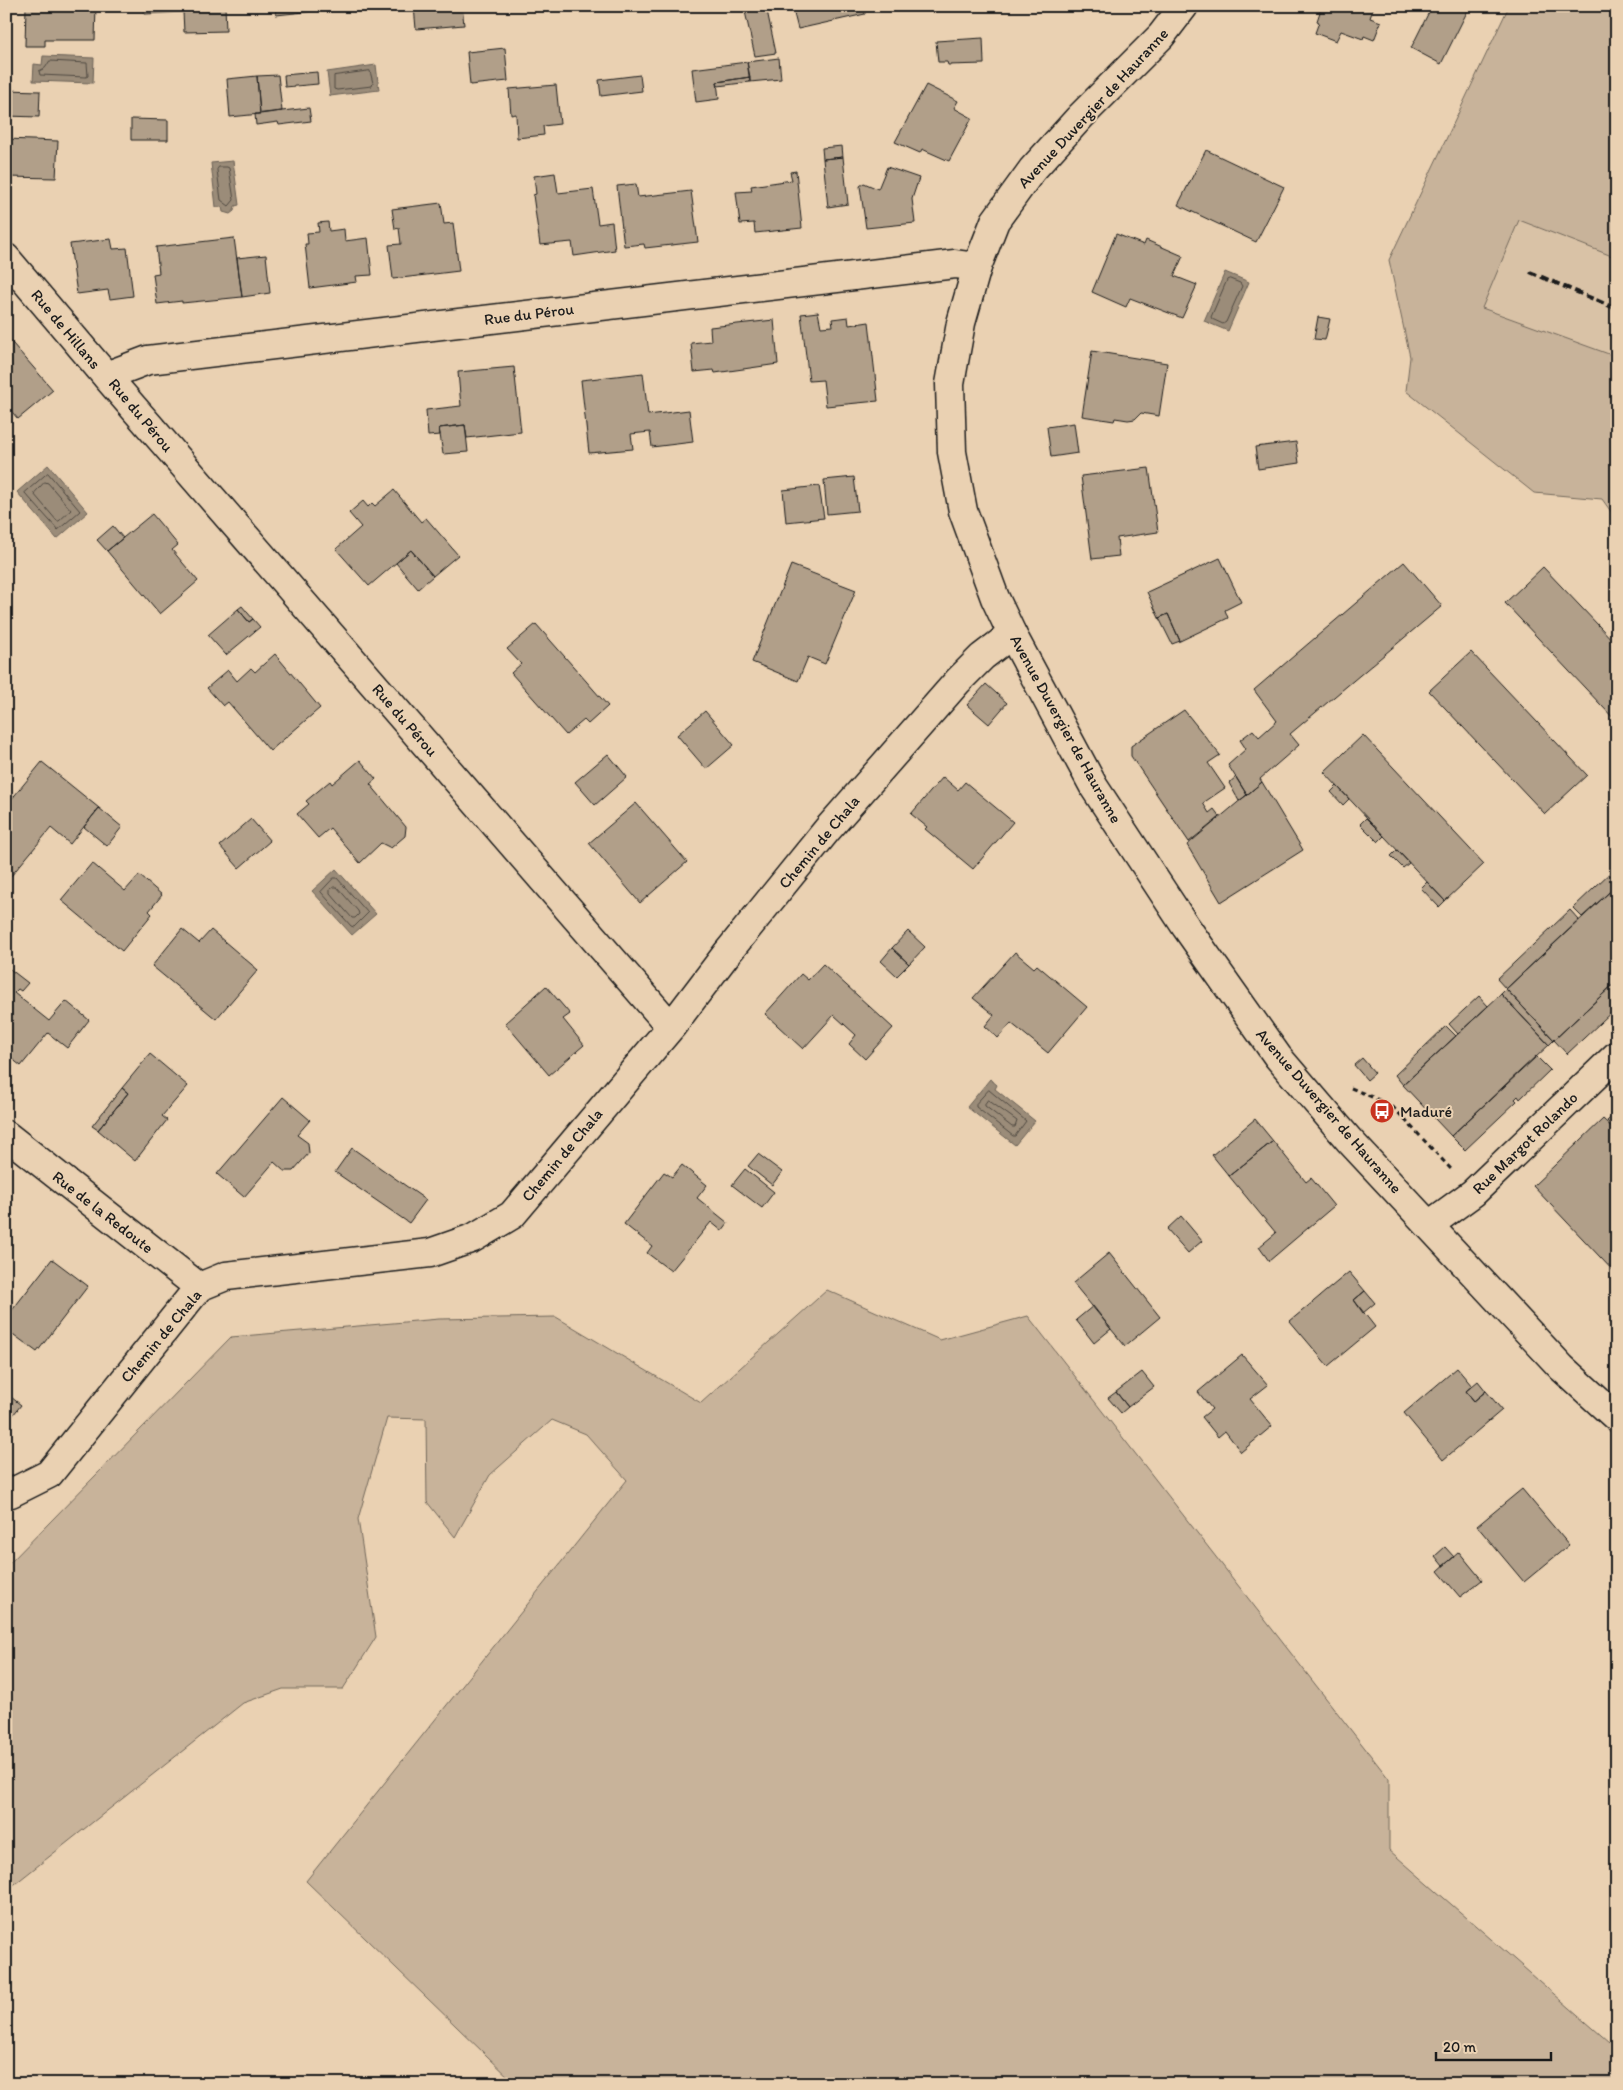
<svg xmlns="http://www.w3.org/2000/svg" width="1623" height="2090" viewBox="0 0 1623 2090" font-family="Itim,sans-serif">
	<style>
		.built { fill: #d9c2a6 }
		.green { fill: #c8b39a; stroke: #72685b }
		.water { fill: #9b8c79; stroke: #685f54 }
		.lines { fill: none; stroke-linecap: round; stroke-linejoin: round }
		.shore { stroke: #4f4941; stroke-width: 1 }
		.building { fill: #b19f89; stroke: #1c1c1c }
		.minor-casing { stroke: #1c1c1c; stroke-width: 31 }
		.major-casing { stroke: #1c1c1c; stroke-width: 31 }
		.path { stroke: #1c1c1c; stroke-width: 3; stroke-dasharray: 5 4; stroke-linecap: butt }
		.minor { stroke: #ead1b2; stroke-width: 28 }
		.major { stroke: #ead1b2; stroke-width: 28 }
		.rail { stroke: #1c1c1c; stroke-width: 4; stroke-dasharray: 8 4; stroke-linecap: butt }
		.labels { text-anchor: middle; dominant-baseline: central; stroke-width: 4; stroke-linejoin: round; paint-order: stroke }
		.street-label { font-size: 16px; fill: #1c1c1c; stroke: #ead1b2 }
		.poi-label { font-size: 16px; fill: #1c1c1c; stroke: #ead1b2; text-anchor: start }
	</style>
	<rect width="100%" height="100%" fill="#ead1b2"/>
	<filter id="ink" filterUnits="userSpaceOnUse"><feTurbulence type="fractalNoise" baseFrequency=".02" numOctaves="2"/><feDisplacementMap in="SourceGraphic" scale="10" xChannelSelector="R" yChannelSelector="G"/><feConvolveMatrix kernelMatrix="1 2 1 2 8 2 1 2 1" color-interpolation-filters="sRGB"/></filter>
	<g filter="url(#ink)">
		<path class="built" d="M1519,220L1617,258V357L1482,308Z"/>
		<path class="green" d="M1509,6H1617V258L1519,220L1482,308L1617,357V520L1602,499L1534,493L1406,391L1410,357L1389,260Z
			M827,1290L940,1340L1028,1316L1389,1779V1850L1617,2049V2084H516L306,1881L627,1480L586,1434L552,1420L490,1475L455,1537L427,1502L426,1419L387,1418L358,1519L376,1637L343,1689H283L243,1703L6,1891V1567L231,1337L439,1319L556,1317L701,1403Z"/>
		<path class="water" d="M43,56L94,58L93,83L33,81L34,64L42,65Z
			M376,65L379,90L330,96L327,72Z
			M233,161L239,205L235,206L234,211L230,214L223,212L222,207H216L211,163Z
			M1225,272L1249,282L1228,331L1204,321Z
			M48,465L88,512L57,539L17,492Z
			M336,869L376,914L352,935L312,891Z
			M990,1079L997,1085L995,1089L1035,1121L1015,1145L967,1107Z"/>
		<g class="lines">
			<path class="shore" d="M50,61L87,63L88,76L86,77L40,75L39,71L45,68Z
				M370,71L373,83L372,86L337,90L334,89V76Z
				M219,167H227L229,168L234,200L229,206L221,200L217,170Z
				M1230,279L1240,283L1242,286L1226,322L1223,324L1212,319L1211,317L1227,280Z
				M48,473L80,511L58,530L25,493Z
				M45,482L48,483L71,510L59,521H57L34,494Z
				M334,878H337L368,913L354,927L351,926L321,892Z
				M334,887H337L358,911L359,914L355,918H352L330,893V890Z
				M989,1090L1026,1121L1015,1136H1013L976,1107V1104Z
				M988,1100L1017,1121L1015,1127H1012L985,1106V1104Z"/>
		</g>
		<path class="building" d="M26,6H96L95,40H45V46H25Z
			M145,6H225L226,31L184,32L183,12L145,14Z
			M275,6H362L276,15Z
			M414,6H462L464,25L416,29Z
			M645,6H695L645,10Z
			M766,6L776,53L755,56L744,7Z
			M792,6H864L865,14L798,29Z
			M1322,6H1374L1370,18L1381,22L1374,40L1364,36L1363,39L1341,31L1336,41L1315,33L1319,22L1317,21Z
			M1432,6H1470L1441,64L1411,48Z
			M983,38L984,64L948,65L947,62H938L936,41Z
			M505,48L508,81L470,85L467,52Z
			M779,58L781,79L750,82L747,62Z
			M747,62L750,77L717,82L719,99L696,102L692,69Z
			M317,72L318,84L285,87L284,75Z
			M278,75L282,111L260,114L257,76Z
			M640,75L642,91L601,96L599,80Z
			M257,76L260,114L230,117L227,79Z
			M750,77V82L718,86L717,82Z
			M556,85L560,124L543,126L544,135L517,138L516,114L511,115L509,89Z
			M926,85L958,101L954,108L972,118L949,161L922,149L920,153L895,142Z
			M6,90L40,91L39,117L6,116Z
			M309,108L311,121L279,125L278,122L256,125L255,114Z
			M131,119L168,120V140H131Z
			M6,139L58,141L56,178L6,177Z
			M842,146L843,157L823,159L822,148Z
			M1206,150L1284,187L1256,242L1178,205Z
			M843,157L848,204L828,207L823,159Z
			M887,167L919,178L912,199L915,223L866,228L860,186L864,183L878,189Z
			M796,171L802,228L755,233L754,223L740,224L736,192L752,191L751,186L792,180L790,172Z
			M555,173L558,193L593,189L598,224L612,222L615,250L574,256L572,242L540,245L533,195L536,194L534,176Z
			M636,184L638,197L691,191L698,242L645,248L644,244L624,246L617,186Z
			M441,203L444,224L453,223L459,271L393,279L389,245L401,244L399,228L395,229L392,209Z
			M328,222L329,231L344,229L345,241L368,238L372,275L356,276L357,282L310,288L305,244H308L307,233L319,232L318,223Z
			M1116,234L1144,245L1146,240L1183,256L1174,276L1197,285L1182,318L1130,298L1126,307L1092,292Z
			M234,238L242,297L182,303V301L157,304L153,274L159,273L156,247Z
			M111,239L113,249L127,248L133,296L110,299L108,290L77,294L70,244Z
			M266,255L270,293L242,297L237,258Z
			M818,312L821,327L833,326L832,319L848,317L849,325L869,322L878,401L826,406L823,380L809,381L801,314Z
			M1318,317L1330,319L1325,340L1314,339Z
			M774,320L778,364L715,373L714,370L694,372L691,343L711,341L710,327Z
			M6,336L53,390L18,419L6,405Z
			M1092,351L1167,363L1159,416L1141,413L1135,419L1128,420L1115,418L1114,421L1082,416Z
			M514,367L521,432L467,438L465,425L439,428L440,435L428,436L426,410L461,406L458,372Z
			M643,373L648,415L689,410L693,442L652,447L650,432L631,434L633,449L589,453L581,380Z
			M1074,423L1078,453L1051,457L1047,427Z
			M465,425L468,452L443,454L439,428Z
			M1296,442L1299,463L1258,469L1255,447Z
			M1149,468L1158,532L1117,538L1119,556L1092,559L1081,476Z
			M854,477L858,511L827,514L824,480Z
			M819,486L824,518L786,522L783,490Z
			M394,490L421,522L426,518L458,555L433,576L411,550L369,586L336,549L361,527L349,513L363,501L368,507L372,503L375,506Z
			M152,514L178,545L172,550L198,581L160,614L107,551Z
			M113,526L123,538L107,551L97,540Z
			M411,550L433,576L418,589L396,563Z
			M1220,558L1241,602L1225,610L1228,618L1180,641L1168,614L1159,618L1147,592Z
			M1404,562L1442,606L1290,734L1299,745L1260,779L1262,782L1247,795L1228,765L1246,749L1240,740L1253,730L1259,737L1277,721L1254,690Z
			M791,565L856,590L825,664L808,657L798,681L752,662Z
			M1543,567L1617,645V722L1505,603Z
			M242,606L253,619L249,622L238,609Z
			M238,609L249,622L253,619L260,627L226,655L208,635Z
			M1168,614L1180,641L1172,644L1159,618Z
			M536,624L608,706L588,724L584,720L566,735L511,673L521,664L507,649Z
			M1471,652L1587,775L1545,814L1429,691Z
			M275,654L320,708L270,751L228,702L223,706L207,688L228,670L237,681L251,668L255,672Z
			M986,684L1007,703L989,724L967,705Z
			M1184,710L1220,755L1208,763L1225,788L1203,803L1209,813L1214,809L1220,817L1189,842L1131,756V746Z
			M705,711L734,745L706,769L677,735Z
			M1363,735L1484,864L1445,901L1324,772Z
			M608,754L627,777L595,805L575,782Z
			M360,760L376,779L370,784L406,827L405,836L391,848L381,843L360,863L330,828L318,838L297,814L309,804L306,801L330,781L332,784Z
			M42,762L99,808L70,844L51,828L11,876L6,872V806Z
			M943,777L958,790L965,782L1013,822L973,869L925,829L927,827L911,814Z
			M1236,777L1247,795L1239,801L1229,783Z
			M1262,782L1303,850L1221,902L1187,845Z
			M1337,786L1349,799L1343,805L1331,792Z
			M636,803L687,862L640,903L589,843Z
			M99,808L122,827L107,846L84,827Z
			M1366,818L1384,836L1378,842L1360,824Z
			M251,819L270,841L239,868L220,846Z
			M1397,850L1409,863L1403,868L1391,856Z
			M92,863L125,891L139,875L162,895L149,911L152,914L122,951L61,900Z
			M1616,867L1617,885L1582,917L1573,908Z
			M1427,882L1445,901L1439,907L1421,888Z
			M1617,885V981L1554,1040L1506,989Z
			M1570,910L1579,920L1506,989L1497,979Z
			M182,929L199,943L211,930L258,970L216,1019L152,966Z
			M908,931L925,947L909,964L892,948Z
			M892,948L909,964L897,976L881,961Z
			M1015,952L1034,968L1037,965L1087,1007L1048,1053L1011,1023L998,1038L985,1026L994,1015L973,998Z
			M823,964L893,1028L865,1059L849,1044L856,1035L834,1015L803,1049L765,1014L801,974L808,980Z
			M6,966L28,983L21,991L18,989L14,993L49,1021L66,1001L89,1020L67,1048L48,1033L21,1066L6,1054Z
			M1617,981V1007L1567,1054L1554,1040Z
			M546,986L570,1014L563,1019L584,1045L549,1075L505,1023Z
			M1506,989L1554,1040L1549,1045L1501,994Z
			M1501,994L1549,1045L1451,1136L1403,1085Z
			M1479,996L1488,1006L1458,1034L1449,1024Z
			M1446,1026L1456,1036L1403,1085L1395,1075Z
			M150,1054L188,1086L162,1116L167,1120L135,1161L98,1130L128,1093L122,1088Z
			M1536,1056L1550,1070L1520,1099L1518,1096L1515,1099L1517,1101L1465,1150L1451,1136Z
			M1362,1058L1375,1073L1367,1080L1354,1065Z
			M122,1088L128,1093L98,1130L92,1126Z
			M283,1097L310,1120L297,1135L308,1143L309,1153L293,1171H284L274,1162L244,1197L217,1174Z
			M1617,1112V1132L1607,1121Z
			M1255,1119L1273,1141L1229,1176L1212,1155Z
			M1603,1119L1617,1132V1275L1533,1186Z
			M1273,1141L1306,1182L1311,1178L1334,1206L1269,1261L1259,1247L1276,1233L1229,1176Z
			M352,1148L426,1200L409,1223L335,1172Z
			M758,1154L782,1172L772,1185L748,1166Z
			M682,1165L707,1185L697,1198L728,1223L722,1231L711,1222L671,1271L647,1253L652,1246L624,1224L664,1172L672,1177Z
			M745,1169L774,1192L762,1208L732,1185Z
			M1181,1216L1202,1241L1188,1253L1167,1229Z
			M1109,1253L1160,1317L1125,1346L1073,1283Z
			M52,1259L88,1286L37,1352L6,1329V1318Z
			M1349,1272L1365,1291L1354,1300L1375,1327L1328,1366L1290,1321Z
			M1365,1291L1375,1303L1363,1313L1354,1300Z
			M1093,1306L1111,1329L1094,1343L1076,1320Z
			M1242,1355L1268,1385L1250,1399L1272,1426L1241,1452L1225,1431L1218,1437L1202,1417L1212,1409L1198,1392Z
			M1457,1368L1472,1386L1466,1391L1474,1401L1486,1391L1502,1410L1443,1460L1404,1413Z
			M1142,1372L1154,1387L1128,1407L1116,1392Z
			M1478,1381L1486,1391L1474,1401L1466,1391Z
			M1116,1392L1128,1407L1121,1413L1108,1398Z
			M6,1393L21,1405L6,1424Z
			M1522,1489L1569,1545L1524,1582L1477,1526Z
			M1445,1547L1454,1557L1443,1566L1435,1556Z
			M1459,1552L1482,1580L1460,1597L1438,1571Z"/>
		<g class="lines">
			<defs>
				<path id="minor" d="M6,258L106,376
					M671,1027L106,376L148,360L955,264L977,267
					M6,1135L199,1287
					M1429,1225L1473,1193L1617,1055
					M6,1494L11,1493L49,1474L199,1287L226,1276L430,1253L473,1238L512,1215L671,1027L728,952L827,830L958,681L982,657L1012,634"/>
				<path id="major" d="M1184,6L1161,36L1081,116L1032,170L995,221L977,267L961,323L950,384L952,452L963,511L995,598L1012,634L1094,787L1186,927L1278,1057L1349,1140L1562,1368L1617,1418"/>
			</defs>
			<use href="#minor" class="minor-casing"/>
			<use href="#major" class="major-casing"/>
			<path class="path" d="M1351,1088L1391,1105L1451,1169"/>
			<use href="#minor" class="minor"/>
			<use href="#major" class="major"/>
			<path class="rail" d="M1530,272L1617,309"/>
		</g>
	</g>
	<defs>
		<symbol id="bus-disc" viewBox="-11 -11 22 22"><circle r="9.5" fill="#c8321e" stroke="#ead1b2"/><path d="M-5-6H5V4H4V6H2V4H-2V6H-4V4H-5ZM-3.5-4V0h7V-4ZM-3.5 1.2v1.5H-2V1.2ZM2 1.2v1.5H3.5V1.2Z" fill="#fff"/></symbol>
	</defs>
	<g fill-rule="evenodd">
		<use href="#bus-disc" x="1368" y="1097" width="28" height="28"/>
	</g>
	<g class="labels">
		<g class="street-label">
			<text transform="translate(1093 108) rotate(-47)">Avenue Duvergier de Hauranne</text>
			<text transform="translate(529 314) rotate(-7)">Rue du Pérou</text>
			<text transform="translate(66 329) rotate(50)">Rue de Hillans</text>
			<text transform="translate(141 415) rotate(50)">Rue du Pérou</text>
			<text transform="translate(405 720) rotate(49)">Rue du Pérou</text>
			<text transform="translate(1066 729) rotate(61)">Avenue Duvergier de Hauranne</text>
			<text transform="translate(819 842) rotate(-50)">Chemin de Chala</text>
			<text transform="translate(1329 1111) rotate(49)">Avenue Duvergier de Hauranne</text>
			<text transform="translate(1525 1143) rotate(-44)">Rue Margot Rolando</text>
			<text transform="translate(562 1155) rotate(-50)">Chemin de Chala</text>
			<text transform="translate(103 1212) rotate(38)">Rue de la Redoute</text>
			<text transform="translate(161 1336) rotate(-50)">Chemin de Chala</text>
		</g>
		<g class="poi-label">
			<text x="1400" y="1111">Maduré</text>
		</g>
	</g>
	<rect width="1623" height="2090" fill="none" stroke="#ead1b2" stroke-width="25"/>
	<rect x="12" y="12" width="1598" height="2065" fill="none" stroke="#1c1c1c" stroke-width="2" filter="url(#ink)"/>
	<path d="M1436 2052v8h115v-8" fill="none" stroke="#1c1c1c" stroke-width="2.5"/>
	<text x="1443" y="2052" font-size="15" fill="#1c1c1c" stroke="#ead1b2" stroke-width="4" paint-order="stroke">20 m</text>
</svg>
